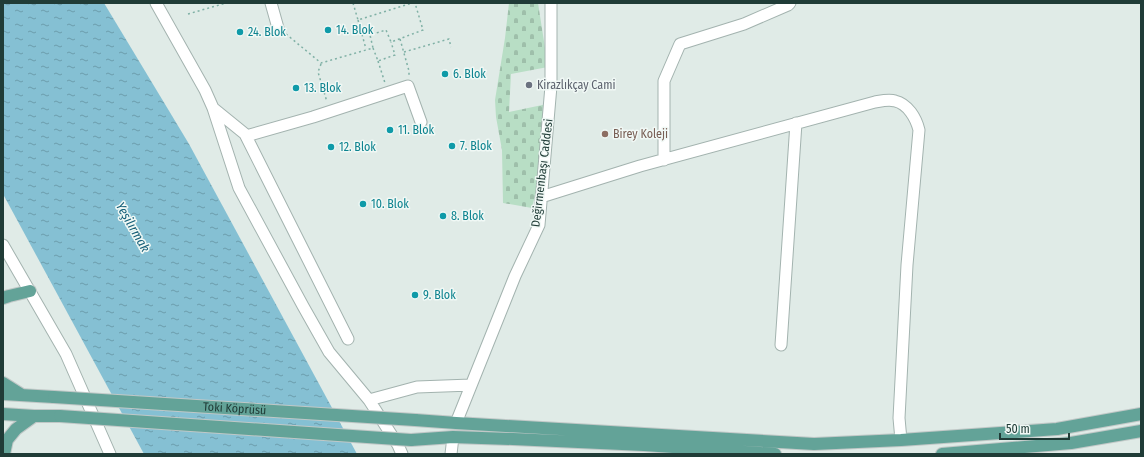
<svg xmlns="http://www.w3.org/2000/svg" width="1144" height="457" viewBox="0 0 1144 457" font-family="'Fira Sans Condensed',sans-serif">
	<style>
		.cemetery { fill: url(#cemetery-stones) }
		.water { fill: url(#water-ripples) }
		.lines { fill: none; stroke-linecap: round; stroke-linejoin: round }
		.minor-casing { stroke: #a3b3af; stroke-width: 13 }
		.major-casing { stroke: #c1c8c7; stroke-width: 14 }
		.path { stroke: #7fb0a5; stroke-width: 1.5; stroke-dasharray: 2 3; stroke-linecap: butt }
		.minor { stroke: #fff; stroke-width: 11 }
		.major { stroke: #63a398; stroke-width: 12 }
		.major-bridge-casing { stroke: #c1c8c7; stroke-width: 14; stroke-linecap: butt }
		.major-bridge { stroke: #63a398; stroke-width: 12 }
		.culture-dot { fill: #0f9aa8; stroke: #f0f8f5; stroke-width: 1.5 }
		.worship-dot { fill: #6b7280; stroke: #f0f8f5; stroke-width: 1.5 }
		.education-dot { fill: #8d6e63; stroke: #f0f8f5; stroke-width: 1.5 }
		.labels { text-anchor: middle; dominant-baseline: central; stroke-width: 3; stroke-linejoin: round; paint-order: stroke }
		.culture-label { font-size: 12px; fill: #0d838f; stroke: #f0f8f5; text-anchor: start }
		.worship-label { font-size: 12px; fill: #5b616d; stroke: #f0f8f5; text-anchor: start }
		.education-label { font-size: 12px; fill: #785e54; stroke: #f0f8f5; text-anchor: start }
		.street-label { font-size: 12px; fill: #203c37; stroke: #f0f8f5 }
		.water-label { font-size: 13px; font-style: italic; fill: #18617a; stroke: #f0f8f5 }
	</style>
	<defs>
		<pattern id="cemetery-stones" width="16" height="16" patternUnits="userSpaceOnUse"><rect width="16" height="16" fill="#b8dec5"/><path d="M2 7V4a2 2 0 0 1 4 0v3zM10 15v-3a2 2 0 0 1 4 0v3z" fill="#9ebfaa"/></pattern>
		<pattern id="water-ripples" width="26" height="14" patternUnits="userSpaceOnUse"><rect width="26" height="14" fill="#85c0d3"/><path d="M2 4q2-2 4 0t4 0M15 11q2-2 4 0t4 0" fill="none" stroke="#6c9dac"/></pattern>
	</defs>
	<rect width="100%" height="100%" fill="#e0ebe7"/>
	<path class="cemetery" d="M509,3H538L548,67L511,74L509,112L547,104L541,191H536L532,208L503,203L502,150L496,117L495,100L505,38Z"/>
	<path class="water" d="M3,3H104L189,144L357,454H144L3,194Z"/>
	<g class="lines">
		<defs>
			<path id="minor" d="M156,3L205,90L213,108L239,188L303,306L329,352L369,400L398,445L402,454
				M271,3L278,28
				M213,108L245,134L348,339
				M246,136L313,117L408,86L421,122
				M664,160V81L680,44L744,24L788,5L790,3
				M541,197L640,166L875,102C881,101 889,99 895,101C908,104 916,118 919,130L907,265L899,418L901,440
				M3,245L66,354L110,454
				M781,345L796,123
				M369,400L417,387L471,385
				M456,423L515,276L539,225L551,86V3
				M451,454L453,437"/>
			<path id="major" d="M3,298L9,296L30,291
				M3,383L22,395
				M3,394L54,397
				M3,414L34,416H60
				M415,420L456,423L814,444L901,440L1057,429L1141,414
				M411,440L453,437L513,439L644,445L775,454
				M4,454L7,440L16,429L34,416
				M942,454L1071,443L1141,431"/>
		</defs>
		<use href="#minor" class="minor-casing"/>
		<use href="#major" class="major-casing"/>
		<path class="path" d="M353,3L358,20L412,3
			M188,14L226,3
			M358,20L366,49
			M286,34L321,63L373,48L370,35L386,30L391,42L423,30L415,3
			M400,39L409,71V76
			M373,48L378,61L395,55L391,42
			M404,52L449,39L451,47
			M378,61L385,83
			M321,64L318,72L327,102"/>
		<use href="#minor" class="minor"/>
		<use href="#major" class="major"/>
		<defs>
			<g id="major-bridge">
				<path id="s1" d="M54,397L415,420"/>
				<path d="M60,416L411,440"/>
			</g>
		</defs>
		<use href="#major-bridge" class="major-bridge-casing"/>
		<use href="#major-bridge" class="major-bridge"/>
	</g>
	<g class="culture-dot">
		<circle cx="328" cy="30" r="4"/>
		<circle cx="240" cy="32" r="4"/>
		<circle cx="445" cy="74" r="4"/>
		<circle cx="296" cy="88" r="4"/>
		<circle cx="390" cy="130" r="4"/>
		<circle cx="452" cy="146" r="4"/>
		<circle cx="331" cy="147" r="4"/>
		<circle cx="363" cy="204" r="4"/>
		<circle cx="443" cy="216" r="4"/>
		<circle cx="415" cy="295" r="4"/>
	</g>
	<circle class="worship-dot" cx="529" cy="85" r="4"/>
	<circle class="education-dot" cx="605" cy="134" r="4"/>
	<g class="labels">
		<g class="culture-label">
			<text x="336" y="30">14. Blok</text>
			<text x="248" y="32">24. Blok</text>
			<text x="453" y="74">6. Blok</text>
			<text x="304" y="88">13. Blok</text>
			<text x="398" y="130">11. Blok</text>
			<text x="460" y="146">7. Blok</text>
			<text x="339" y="147">12. Blok</text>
			<text x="371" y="204">10. Blok</text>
			<text x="451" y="216">8. Blok</text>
			<text x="423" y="295">9. Blok</text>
		</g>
		<g class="worship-label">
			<text x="537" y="85">Kirazlıkçay Cami</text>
		</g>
		<g class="education-label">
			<text x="613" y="134">Birey Koleji</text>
		</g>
		<g class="street-label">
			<text transform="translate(542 173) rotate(-83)">Değirmenbaşı Caddesi</text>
			<text stroke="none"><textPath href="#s1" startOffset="181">Toki Köprüsü</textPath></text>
		</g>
		<g class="water-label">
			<text transform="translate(133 227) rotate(60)">Yeşilırmak</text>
		</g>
	</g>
	<rect width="1144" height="457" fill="none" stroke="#203c37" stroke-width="8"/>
	<path d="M1000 433v6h69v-6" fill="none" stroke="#203c37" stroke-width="2"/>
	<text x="1006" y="433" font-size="12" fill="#203c37" stroke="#f0f8f5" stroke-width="3" paint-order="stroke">50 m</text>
</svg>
